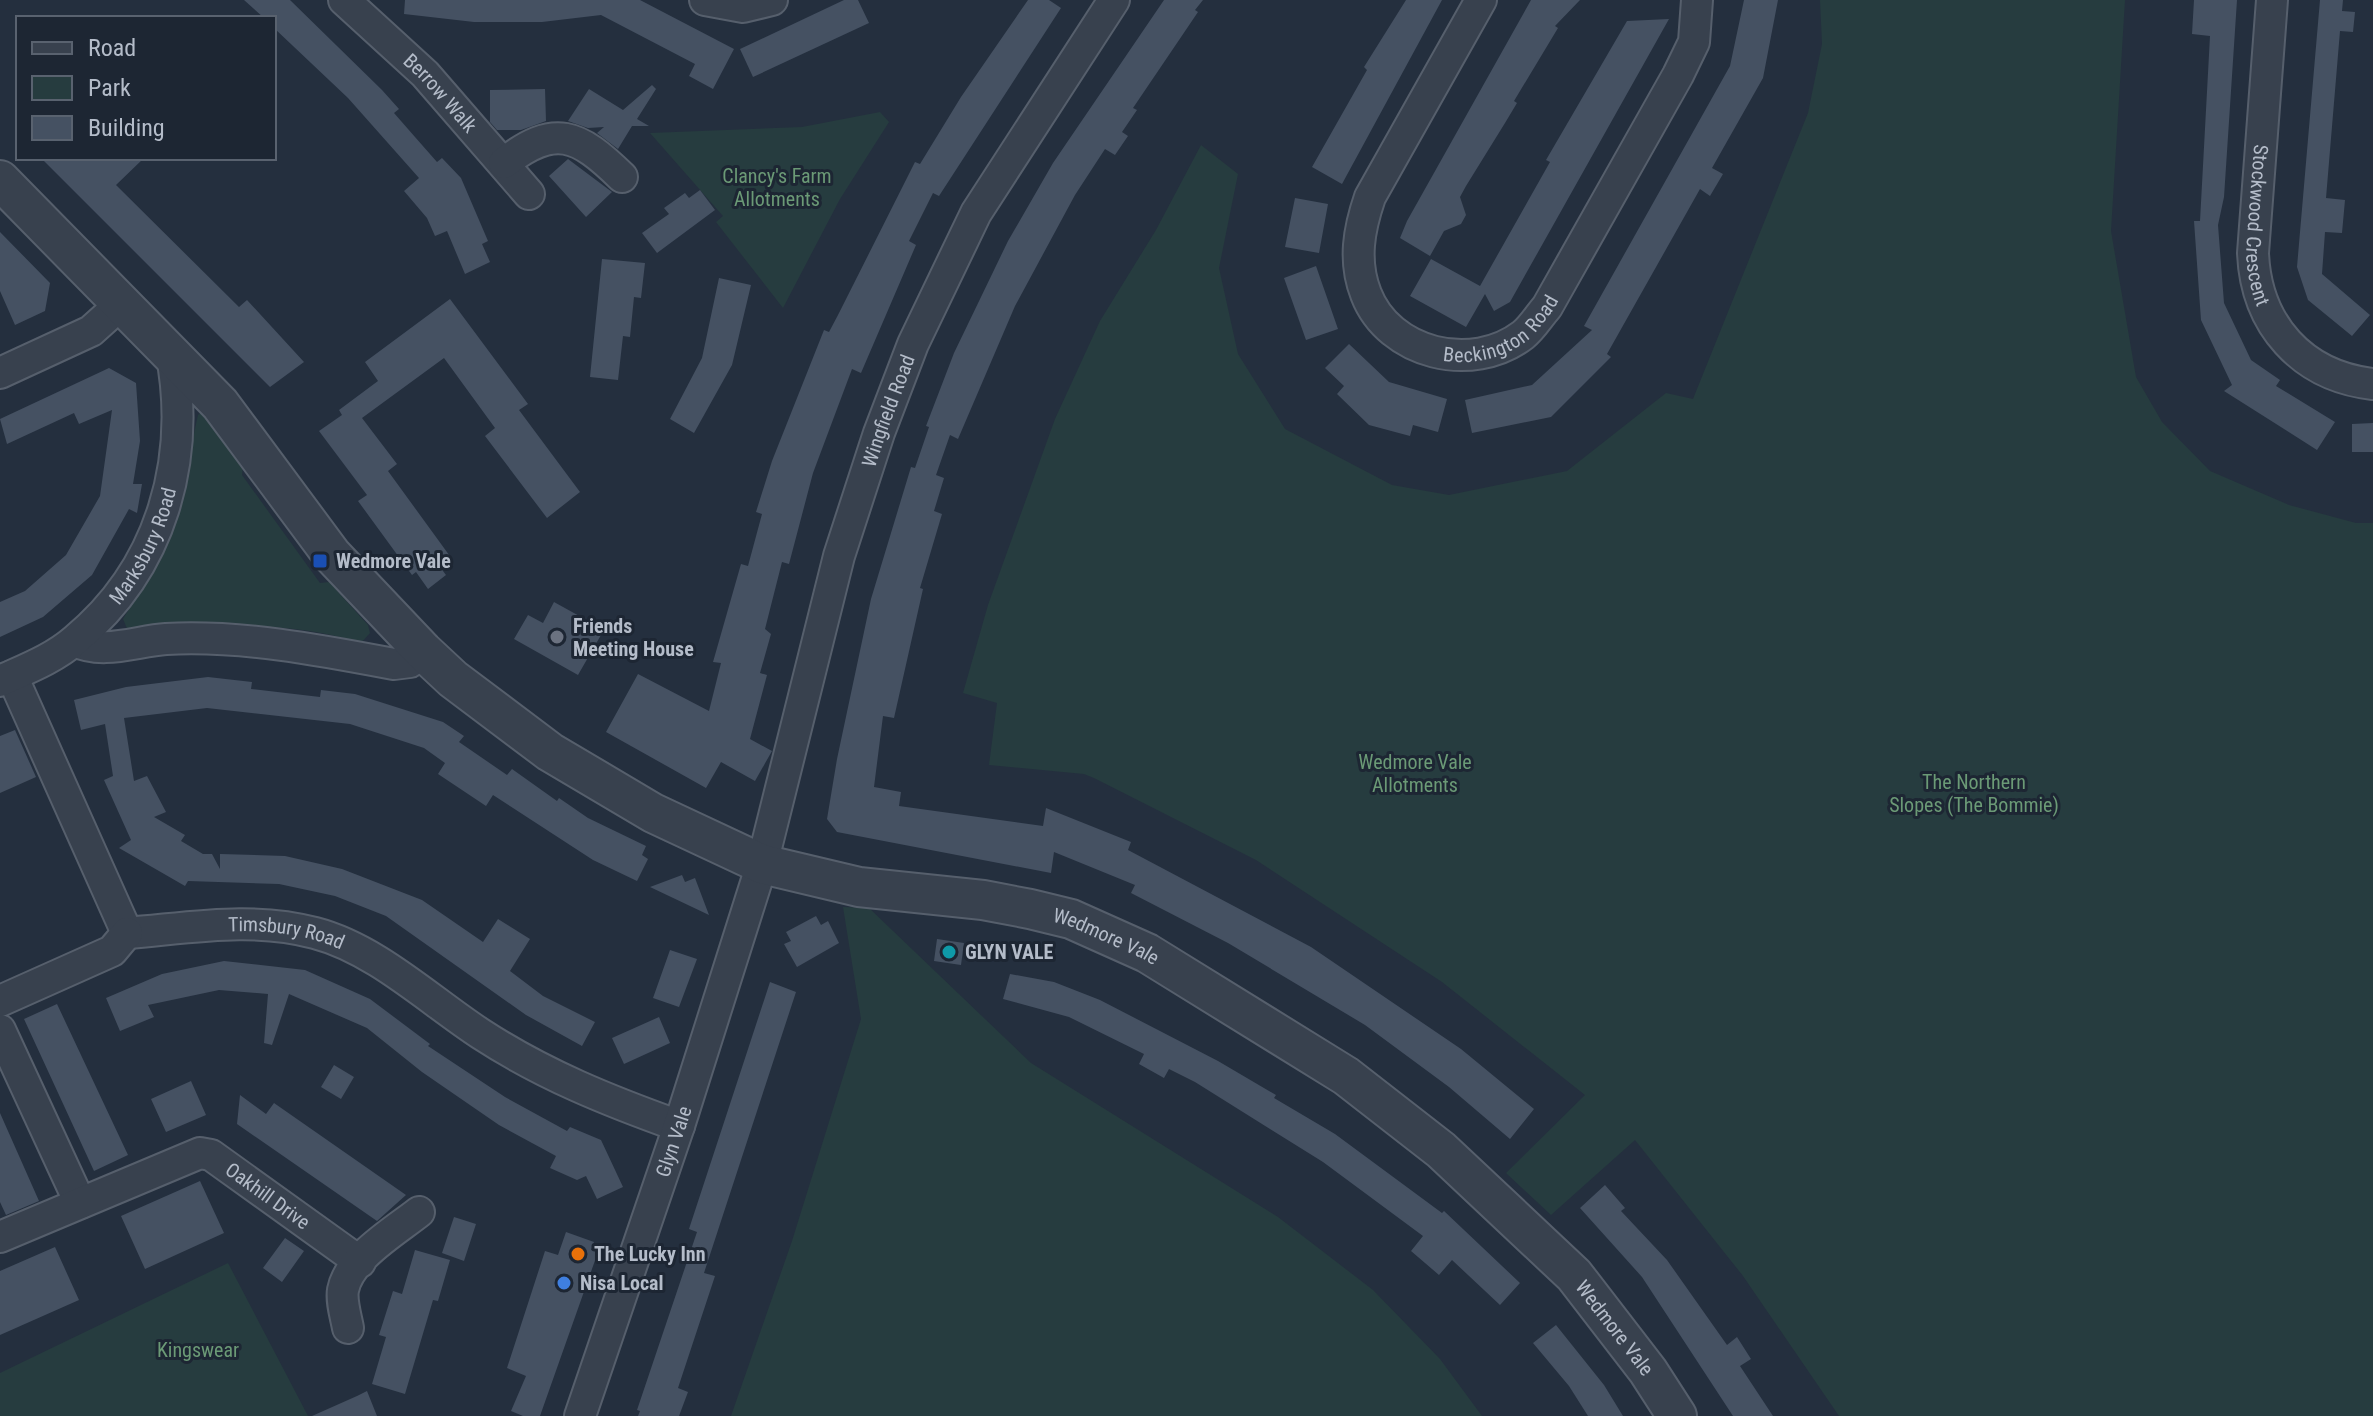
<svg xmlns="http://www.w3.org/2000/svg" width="2373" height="1416" viewBox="0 0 2373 1416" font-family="'Roboto Condensed',sans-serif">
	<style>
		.green { fill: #263c3f }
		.building { fill: #455162 }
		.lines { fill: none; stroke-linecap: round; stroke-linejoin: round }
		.minor-casing { stroke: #565f6c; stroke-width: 34 }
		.tertiary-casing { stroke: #565f6c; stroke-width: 42 }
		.minor { stroke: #38414e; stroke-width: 30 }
		.tertiary { stroke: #38414e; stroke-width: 38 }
		.transit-dot { fill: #1a4fb4; stroke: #1d2633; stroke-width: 3 }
		.worship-dot { fill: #6b7280; stroke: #1d2633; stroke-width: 3 }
		.culture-dot { fill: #0f9aa8; stroke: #1d2633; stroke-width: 3 }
		.food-dot { fill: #e8710a; stroke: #1d2633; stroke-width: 3 }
		.shop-dot { fill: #3f7fe0; stroke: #1d2633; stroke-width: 3 }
		.labels { text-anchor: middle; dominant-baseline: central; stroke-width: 6; stroke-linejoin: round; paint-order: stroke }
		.street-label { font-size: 20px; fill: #b4bcc9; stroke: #1d2633 }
		.park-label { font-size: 20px; fill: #6b9a76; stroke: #1d2633 }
		.poi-label { font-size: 20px; font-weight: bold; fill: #b4bcc9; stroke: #1d2633; text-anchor: start }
	</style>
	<rect width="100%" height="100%" fill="#242f3e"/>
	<path class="green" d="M1820,0H2125L2111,231L2136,377L2162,422L2210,471L2289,505L2356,523H2373V1416H1839L1743,1276L1635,1140L1551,1215L1506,1173L1585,1095L1442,982L1256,860L1094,778L1084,774L989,765L997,703L963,693L988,605L1055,419L1100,321L1156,230L1201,145L1238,174L1219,268L1238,354L1285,429L1392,485L1449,495L1567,471L1666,393L1693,399L1808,113L1822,44Z
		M880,112L889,122L840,199L783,308L716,222L723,216L650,133L802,127Z
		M205,409L244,457L242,475L320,583L329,582L368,625L370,633L361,643C285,619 206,626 128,631L123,619C138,593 157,571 168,543C184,501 188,458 198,415Z
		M843,907L869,908L1031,1063L1278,1217L1373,1290L1440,1359L1482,1416H731L792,1241L861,1019Z
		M228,1263L308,1416H0V1373Z"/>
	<path class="building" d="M244,0H290L382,90L399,109L394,113L415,137L437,162L442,158L461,178L488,241L482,244L490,262L465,274L447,231L435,236L427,218L404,191L419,178L348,98L274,28V18H264Z
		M405,0H640L734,49L713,89L689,76L695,64L601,15L542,22H474L404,14Z
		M844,0H858L869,23L753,77L740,49Z
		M1028,0H1049L1061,8L939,196L933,193L909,241L916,245L861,373L852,369L813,473L789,564L782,562L765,629L771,634L760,673L767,675L750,739L772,751L755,781L721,762L706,788L606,732L638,674L709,711L721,663L713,662L741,564L748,566L762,514L756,512L772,461L824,330L829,332L838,315L915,162L920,164L961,97Z
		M1164,0H1203L1195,10L1198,12L1133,108L1137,110L1122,132L1128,136L1115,155L1105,149L1075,195L1015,306L958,439L950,435L936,475L944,478L934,511L942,514L920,588L923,589L894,718L883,716L874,787L901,792L899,806L1043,826L1046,808L1131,842L1128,850L1311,947L1461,1049L1534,1109L1510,1139L1449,1087L1365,1025L1228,943L1131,893L1135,885L1054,852L1051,873L837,832L827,819L837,759L871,599L911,467L915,468L929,427L926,426L954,353L1008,241L1053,163Z
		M1406,0H1442L1342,184L1312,167L1367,70L1364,67Z
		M1531,0H1580L1555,26L1558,28L1514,101L1517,103L1505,123L1466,186L1460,197L1466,215L1461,224L1444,231L1430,256L1400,238L1407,221Z
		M1744,0H1778L1763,78L1712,168L1723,174L1710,196L1700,189L1607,354L1611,357L1551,417L1472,433L1465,400L1532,385L1592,330L1584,326L1730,66Z
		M2194,0H2237L2224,197L2218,225L2224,303L2251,360L2280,380L2276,386L2335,422L2317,450L2224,391L2232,385L2201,320L2194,221H2200L2210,36L2192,34Z
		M2320,0H2343L2342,11L2355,12L2353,32L2340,31L2326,198L2345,200L2342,233L2325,232L2322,274L2370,315L2352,336L2308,300L2297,267Z
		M1669,19L1510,302L1494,311L1485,294L1466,327L1410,296L1431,259L1480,286L1550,162L1546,160L1627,21Z
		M652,85L656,89L637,119L649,126H632L618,149L597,133L604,127L588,128L568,121L589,89L623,110Z
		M545,89L546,121L521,130H497L490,122V90Z
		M41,158H144L116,185L239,307L247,300L304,362L270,387Z
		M568,159L612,192L586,217L549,176Z
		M700,190L715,210L657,253L642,233L669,214L664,208L685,193L689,198Z
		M1295,198L1328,204L1319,253L1285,247Z
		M0,232L50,283L45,311L15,325L0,291Z
		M602,259L645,263L641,298L634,297L630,337L623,336L618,380L590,377Z
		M1316,266L1338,329L1306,340L1284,278Z
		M719,278L751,285L732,365L694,433L670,419L702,358Z
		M450,299L528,404L519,410L580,492L547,518L485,436L495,428L444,358L362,418L397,464L388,471L452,559L440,567L446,575L428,589L416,572L412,575L358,501L367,495L319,431L342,415L339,410L378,381L365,362Z
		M1349,344L1389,382L1447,399L1438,432L1413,425L1410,436L1369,425L1337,394L1344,386L1325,368Z
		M109,368L136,383L140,441L133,484H142L137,513L129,509L92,575L43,617L0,637V602L25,591L66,555L100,496L112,410L79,424L74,413L7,444L0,419Z
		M2373,423V452H2352V424Z
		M554,602L592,623L589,628L601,635L578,675L514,639L528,615L543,623Z
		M208,677L252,682L251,689L286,693L320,697L321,690L355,694L443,722L464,736L459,742L507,775L512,769L557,801L559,798L588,818L646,846L642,855L648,859L637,881L593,860L493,795L486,806L438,774L445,763L424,748L350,724L207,708L124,718L134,781L147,776L166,812L154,817L185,835L181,841L203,854H212L220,869V854L285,856L342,869L422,900L483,942L498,919L530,939L510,971L543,996L595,1022L582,1046L526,1015L386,916L335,896L279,884L188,881L185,886L119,848L131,840L104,780L113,776L105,724L81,730L74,700L126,687Z
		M15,730L36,777L0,793V736Z
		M682,875L685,882L695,878L709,915L650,887Z
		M816,916L821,925L828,921L839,943L797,967L784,944L791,941L786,932Z
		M937,939L964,943L961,965L934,961Z
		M670,950L697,959L679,1007L653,998Z
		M224,961L305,970L370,999L430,1044L428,1046L505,1097L567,1131L570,1127L601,1140L623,1187L597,1199L586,1176L577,1180L550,1168L556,1156L499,1125L422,1072L367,1028L289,994L272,1045L264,1043L268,994L219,990L148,1005L154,1017L120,1031L106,998L162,974Z
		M1010,974L1054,982L1100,1000L1218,1061L1276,1095L1274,1098L1335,1134L1442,1213L1444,1211L1520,1283L1500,1305L1452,1260L1439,1275L1411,1251L1423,1236L1323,1162L1195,1082L1169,1069L1164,1078L1139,1064L1144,1054L1069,1017L1003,999Z
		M770,982L796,992L704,1273L715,1276L678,1388L688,1392L679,1416H638L640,1411L637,1410L697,1232L689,1229Z
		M57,1004L128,1155L94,1171L24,1019Z
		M659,1017L670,1043L624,1064L612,1038Z
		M334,1065L354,1077L341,1099L321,1087Z
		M191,1081L206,1115L166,1132L151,1099Z
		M240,1095L266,1114L274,1103L406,1195L377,1221L237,1124Z
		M0,1113L39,1201L6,1215L0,1202Z
		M200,1181L224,1233L145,1269L121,1216Z
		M1605,1185L1625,1208L1621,1211L1667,1260L1727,1345L1737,1337L1751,1359L1740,1366L1773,1416H1733L1642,1277L1580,1208Z
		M454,1217L476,1224L464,1261L442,1253Z
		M566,1232L594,1242L591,1250L598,1252L540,1416H523L511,1411L526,1376L507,1368L545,1251L558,1255Z
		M285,1238L304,1251L282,1282L263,1268Z
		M55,1247L79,1300L0,1335V1271Z
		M415,1250L450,1260L438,1301L433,1300L405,1394L372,1384L386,1337L379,1335L393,1291L402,1294Z
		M1556,1325L1604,1385L1623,1416H1588L1569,1386L1533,1343Z
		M367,1391L377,1416H312L357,1396Z"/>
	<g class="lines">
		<defs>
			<g id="minor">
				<path id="s1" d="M344,0L425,74L529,194"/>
				<path d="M705,0L743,7L772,0"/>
				<path id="s2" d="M1481,0L1370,197C1359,229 1353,261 1366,294C1389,354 1472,374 1523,335C1532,328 1539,316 1547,307L1678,75L1694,42L1697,0"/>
				<path id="s3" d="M2272,0L2253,253C2256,325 2302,376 2373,384"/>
				<path d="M504,163C555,123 578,134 622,177"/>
				<path d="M0,373L91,331L121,304"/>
				<path d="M75,641C103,655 136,641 166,639C242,635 320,650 394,664L410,662L423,651"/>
				<path id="s4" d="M12,676L127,933C190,928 252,916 315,933C376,949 429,1000 481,1034C544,1075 609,1101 679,1126"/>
				<path id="s5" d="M0,681C26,669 53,659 75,640C162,568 192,459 171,351"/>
				<path d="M0,1001L112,951L127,933"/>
				<path d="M0,1030L80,1203"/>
				<path id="s6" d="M0,1237L200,1153L211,1155L360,1262"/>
				<path d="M348,1328C346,1317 341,1301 343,1290C349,1258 395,1231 419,1212"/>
				<path id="s7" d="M580,1416L679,1126L762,864L839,556L879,433L913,344L976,213L1114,0"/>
			</g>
			<g id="tertiary">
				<path id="s8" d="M0,180L220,404L332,555L423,651L453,679L550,752L653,813L762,864L859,887L983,900L1030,909L1071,919L1147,953L1346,1076L1441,1150L1574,1275L1648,1371L1677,1416"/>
			</g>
		</defs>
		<use href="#minor" class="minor-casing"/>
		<use href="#tertiary" class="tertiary-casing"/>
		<use href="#minor" class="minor"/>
		<use href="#tertiary" class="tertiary"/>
	</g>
	<rect class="transit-dot" x="312" y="553" width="16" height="16" rx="4"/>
	<circle class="worship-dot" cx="557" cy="637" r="8"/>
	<circle class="culture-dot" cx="949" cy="952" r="8"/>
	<circle class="food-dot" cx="578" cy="1254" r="8"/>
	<circle class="shop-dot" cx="564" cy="1283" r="8"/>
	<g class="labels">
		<g class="street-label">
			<text stroke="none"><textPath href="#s1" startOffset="134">Berrow Walk</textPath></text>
			<text stroke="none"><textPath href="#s3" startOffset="226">Stockwood Crescent</textPath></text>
			<text stroke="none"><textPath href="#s2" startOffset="494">Beckington Road</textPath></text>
			<text stroke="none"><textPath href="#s7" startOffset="1052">Wingfield Road</textPath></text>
			<text stroke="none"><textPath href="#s5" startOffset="204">Marksbury Road</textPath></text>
			<text stroke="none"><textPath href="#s4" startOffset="442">Timsbury Road</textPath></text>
			<text stroke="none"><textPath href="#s8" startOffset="1390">Wedmore Vale</textPath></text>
			<text stroke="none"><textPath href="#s7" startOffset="290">Glyn Vale</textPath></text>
			<text stroke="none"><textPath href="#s6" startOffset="298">Oakhill Drive</textPath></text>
			<text stroke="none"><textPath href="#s8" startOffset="2038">Wedmore Vale</textPath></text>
		</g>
		<g class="park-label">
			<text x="777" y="176">Clancy's Farm<tspan x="777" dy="23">Allotments</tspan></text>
			<text x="1415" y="762">Wedmore Vale<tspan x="1415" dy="23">Allotments</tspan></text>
			<text x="1974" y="782">The Northern<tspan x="1974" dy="23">Slopes (The Bommie)</tspan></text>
			<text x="198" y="1350">Kingswear</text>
		</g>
		<g class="poi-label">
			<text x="336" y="561">Wedmore Vale</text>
			<text x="573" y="626">Friends<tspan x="573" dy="23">Meeting House</tspan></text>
			<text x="965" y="952">GLYN VALE</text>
			<text x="594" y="1254">The Lucky Inn</text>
			<text x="580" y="1283">Nisa Local</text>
		</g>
	</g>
	<rect x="16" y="16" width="260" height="144" fill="#1d2633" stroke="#59626f" stroke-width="2"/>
	<rect x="32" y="42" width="40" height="12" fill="#38414e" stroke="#59626f" stroke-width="2"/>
	<text x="88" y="56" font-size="24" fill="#b4bcc9">Road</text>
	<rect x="32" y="76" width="40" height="24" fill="#263c3f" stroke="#59626f" stroke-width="2"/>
	<text x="88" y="96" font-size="24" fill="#b4bcc9">Park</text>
	<rect x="32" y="116" width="40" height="24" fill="#455162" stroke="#59626f" stroke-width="2"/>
	<text x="88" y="136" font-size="24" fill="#b4bcc9">Building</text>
</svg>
